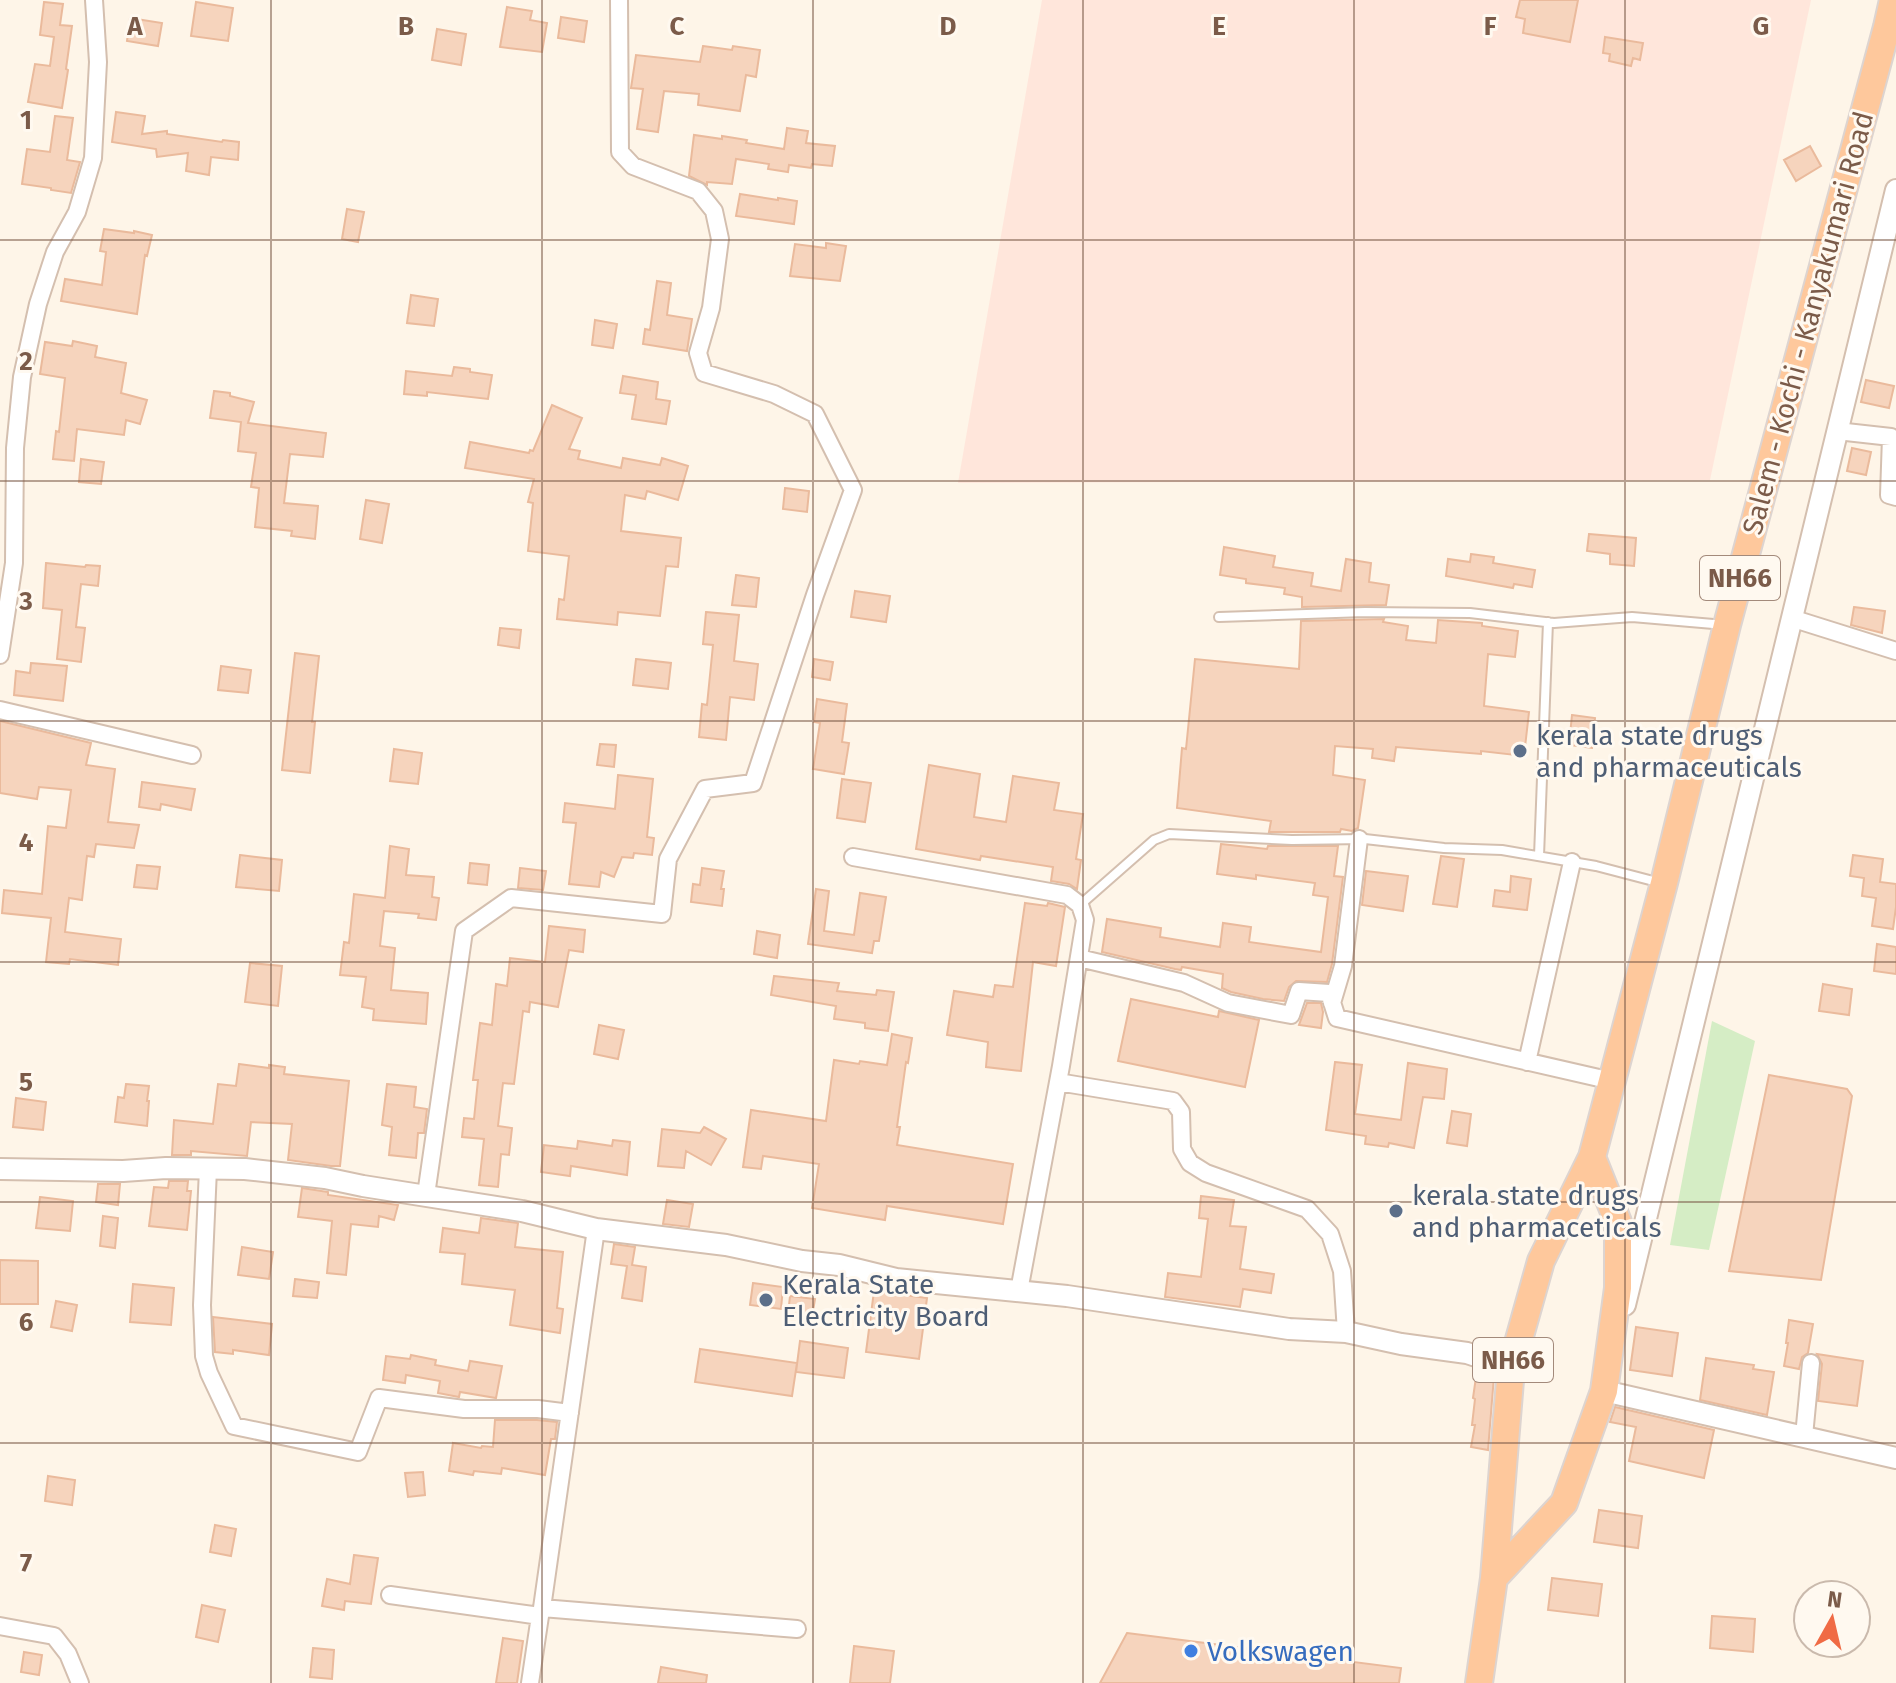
<svg xmlns="http://www.w3.org/2000/svg" width="1896" height="1683" viewBox="0 0 1896 1683" font-family="'Fira Sans',sans-serif">
	<style>
		.commercial { fill: #ffe6db }
		.green { fill: #d5edc5 }
		.building { fill: #f6d4bd; stroke: #eaba9c; stroke-width: 2 }
		.lines { fill: none; stroke-linecap: round; stroke-linejoin: round }
		.service-casing { stroke: #d4bfaf; stroke-width: 12 }
		.minor-casing { stroke: #d4bfaf; stroke-width: 20 }
		.tertiary-casing { stroke: #d4bfaf; stroke-width: 24 }
		.trunk-casing { stroke: #ddd4d0; stroke-width: 30 }
		.service { stroke: #fff; stroke-width: 8 }
		.minor { stroke: #fff; stroke-width: 16 }
		.tertiary { stroke: #fff; stroke-width: 20 }
		.trunk { stroke: #fec89c; stroke-width: 26 }
		.grid { fill: none; stroke: #7b5b49; stroke-width: 2; stroke-opacity: 0.55 }
		.service-dot { fill: #5c6f8a; stroke: #fff9f0; stroke-width: 3 }
		.shop-dot { fill: #3f7fe0; stroke: #fff9f0; stroke-width: 3 }
		.labels { text-anchor: middle; dominant-baseline: central; stroke-width: 6; stroke-linejoin: round; paint-order: stroke }
		.shield { fill: #fff9f0; stroke: #a38a7b; stroke-width: 2 }
		.shield-label { font-size: 26px; font-weight: bold; fill: #7b5b49 }
		.street-label { font-size: 28px; fill: #7b5b49; stroke: #fff9f0 }
		.service-label { font-size: 28px; fill: #4e5e75; stroke: #fff9f0; text-anchor: start }
		.shop-label { font-size: 28px; fill: #366cbe; stroke: #fff9f0; text-anchor: start }
		.grid-label { font-size: 26px; text-anchor: middle; font-weight: bold; fill: #7b5b49; stroke: #fff9f0; stroke-width: 6; stroke-linejoin: round; paint-order: stroke }
	</style>
	<rect width="100%" height="100%" fill="#fef5e8"/>
	<path class="commercial" d="M1042,0H1811L1710,480L958,483Z"/>
	<path class="green" d="M1712,1021L1755,1041L1709,1250L1670,1245Z"/>
	<path class="building" d="M1520,0H1578L1570,42L1523,33L1525,19L1516,17Z
		M44,2L63,4L60,25L72,26L66,69L68,70L62,108L28,102L35,64L50,66L54,37L40,35Z
		M196,2L233,8L228,41L191,36Z
		M507,7L532,11L530,20L547,23L542,52L500,47Z
		M561,17L587,21L584,42L558,38Z
		M130,18L162,23L158,46L127,41Z
		M437,29L466,34L461,65L432,60Z
		M1605,37L1643,43L1640,60L1633,58L1631,66L1609,61L1610,54L1603,53Z
		M703,46L732,50L733,46L760,50L756,77L746,75L740,111L698,105L699,94L664,91L658,132L637,129L643,89L631,88L636,55L700,62Z
		M116,112L145,116L142,134L167,131V134L222,142L223,140L239,142L238,160L211,157L209,175L186,171L188,153L157,157L156,149L112,142Z
		M55,116L73,118L67,160L80,162L71,193L51,190V188L22,184L27,149L50,152Z
		M787,128L808,131L806,143L835,146L832,166L812,164L811,168L789,165L788,172L768,169L769,164L736,159L732,184L707,182V185L689,176L694,135L722,139V136L747,140L746,143L784,149Z
		M1810,146L1821,166L1796,181L1784,160Z
		M740,194L778,200V198L797,201L794,224L736,216Z
		M347,209L364,212L358,242L342,239Z
		M104,229L134,233V231L152,235L147,256L145,255L137,314L61,301L65,279L102,285L106,252L100,251Z
		M826,243L846,246L840,281L790,276L795,244L826,248Z
		M657,281L671,283L667,315L692,319L687,351L643,344L645,329L650,330Z
		M411,295L438,299L434,326L407,323Z
		M595,320L617,324L613,348L592,345Z
		M73,341L97,346L95,357L126,363L121,393L147,400L140,424L126,420L124,435L77,429L74,461L53,459L56,431L59,432L65,378L40,374L45,342L72,346Z
		M454,367L470,369V372L492,375L488,399L427,392V396L404,394L406,371L452,376Z
		M623,376L658,382L656,399L670,401L666,424L632,419L636,395L620,393Z
		M1866,380L1894,386L1889,408L1861,402Z
		M214,391L230,393V396L254,402L248,423L326,433L323,457L290,454L284,503L318,506L315,539L291,536L292,531L255,527L259,488L251,487L256,453L238,451L241,422L210,418Z
		M552,405L582,418L569,449L580,451L578,459L621,468L623,458L660,465L662,458L688,466L678,500L647,491L645,499L625,495L621,531L681,538L678,567L666,566L660,616L618,612L617,625L557,619L559,599L564,600L569,556L528,551L533,503L528,502L534,479L465,468L470,442L529,453L530,450L533,451Z
		M1852,448L1871,452L1866,475L1847,471Z
		M81,459L104,462L101,484L79,482Z
		M785,488L809,491L807,512L783,509Z
		M366,500L389,504L382,543L360,539Z
		M1589,534L1636,538L1634,566L1610,564V554L1587,551Z
		M1224,547L1275,556L1273,567L1313,573L1311,586L1341,591L1346,559L1371,563L1369,582L1389,585L1386,605L1302,607V597L1284,594L1285,588L1246,583V579L1220,575Z
		M1471,554L1494,557L1493,563L1535,570L1532,587L1514,584L1513,588L1446,576L1448,559L1470,562Z
		M46,563L85,567L86,565L100,566L98,586L81,584L76,627L85,628L81,662L57,659L62,610L43,608Z
		M736,575L759,578L756,607L732,605Z
		M855,591L890,596L886,622L851,617Z
		M1854,607L1885,611L1882,633L1851,625Z
		M706,612L739,615L734,661L758,664L754,700L730,697L726,740L699,737L702,704L707,705L713,645L703,644Z
		M1384,619L1383,622L1408,626L1406,640L1436,643L1438,620L1482,623V626L1518,631L1515,657L1488,654L1484,706L1529,712L1524,756L1481,751V754L1396,747L1394,761L1372,758L1373,749L1335,746L1333,775L1365,780L1358,828L1352,831L1341,829L1340,832H1269L1271,821L1177,808L1182,748L1186,749L1195,659L1299,669L1301,621Z
		M500,628L521,630L519,648L498,645Z
		M295,653L319,656L312,722H315L310,773L282,770Z
		M636,659L671,663L668,689L633,685Z
		M814,659L833,662L830,680L812,677Z
		M31,663L67,666L63,701L14,695L16,671L30,673Z
		M221,666L251,670L248,693L218,690Z
		M817,699L847,704L842,742L849,743L844,774L813,769L820,723L814,722Z
		M1572,715L1595,718L1592,748L1569,745Z
		M0,721L91,743L86,765L115,769L108,822L139,825L134,848L96,844L94,857L87,856L82,900L69,898L65,932L121,939L118,965L70,959L69,964L46,962L51,918L2,913L4,890L42,894L48,826L66,828L71,790L39,787L37,799L0,793Z
		M600,744L616,745L614,767L597,765Z
		M394,749L422,753L418,784L390,781Z
		M929,765L980,774L974,817L1006,822L1013,776L1059,783L1054,810L1083,814L1076,859L1081,860L1077,889L1069,884L1051,881L1053,867L981,856L980,860L916,849Z
		M618,775L653,779L647,837L654,838L652,855L634,853L633,858L622,857L614,877L601,872L599,887L569,884L576,823L563,822L565,803L615,809Z
		M842,779L871,783L865,822L837,818Z
		M142,782L195,789L191,810L161,804L160,810L139,807Z
		M1221,844L1267,849L1268,846H1338L1334,876L1343,877L1332,964L1327,982L1296,981L1289,987L1284,1001L1263,999L1231,992L1222,988L1223,974L1182,967L1181,970L1175,969L1102,952L1107,919L1161,928L1160,937L1220,947L1223,923L1251,927L1249,942L1321,952L1328,897L1313,895L1315,883L1256,875V879L1217,874Z
		M390,846L409,849L406,875L434,877L432,897L439,898L436,920L418,918L419,914L384,911L380,946L395,948L391,990L428,993L426,1024L373,1020L374,1009L362,1007L366,977L340,975L344,942L349,943L354,894L385,898Z
		M240,855L282,860L279,891L236,887Z
		M1853,855L1883,859L1880,882L1896,884V907L1893,929L1872,926L1876,898L1862,896L1864,878L1850,876Z
		M1441,856L1464,859L1457,907L1433,904Z
		M470,863L489,865L487,885L468,883Z
		M137,865L160,867L157,889L134,887Z
		M520,868L546,871L543,890L518,888Z
		M702,868L724,871L721,889H724L722,906L691,902L693,884L700,885Z
		M1366,871L1408,876L1403,911L1362,905Z
		M1511,876L1531,879L1527,910L1493,906L1495,890L1510,892Z
		M816,889L829,891L824,931L854,935L860,893L886,897L879,941H874L872,953L808,944Z
		M1025,903L1047,906L1048,903L1065,907L1056,966L1033,962L1021,1071L986,1067L988,1042L947,1035L954,991L993,997L995,985L1013,987Z
		M549,926L585,930L583,952L569,950L558,1007L530,1002L529,1012L523,1011L514,1084L503,1083L498,1126L512,1128L509,1155L501,1154L498,1187L479,1185L484,1139L462,1137L464,1118L474,1119L478,1080H473L480,1023L492,1025L496,984L507,986L510,958L545,962Z
		M757,931L780,935L777,958L754,954Z
		M1877,944L1896,947V974L1874,971Z
		M250,963L282,966L278,1006L245,1002Z
		M774,976L839,983L837,991L876,995L877,990L894,992L888,1031L865,1028V1023L834,1019L836,1006L771,995Z
		M1823,984L1852,989L1849,1015L1819,1011Z
		M1131,999L1218,1017L1219,1011L1259,1020L1245,1087L1118,1061Z
		M1307,1003H1321L1323,1012L1321,1028L1299,1025Z
		M599,1025L624,1030L618,1059L594,1054Z
		M892,1034L912,1038L908,1063L906,1062L897,1127H900L897,1145L1013,1164L1003,1224L887,1206L885,1220L812,1208L819,1164L763,1156L761,1169L743,1167L751,1110L826,1121L834,1060L859,1064L860,1061L887,1065Z
		M1335,1062L1362,1065L1355,1114L1401,1120L1408,1063L1447,1069L1444,1099L1423,1097L1414,1148L1389,1143L1388,1147L1365,1144L1366,1136L1326,1130Z
		M239,1064L269,1068V1065L285,1067L284,1074L349,1081L340,1166H331L288,1160L292,1124L251,1122L247,1156L191,1151V1155H172L174,1120L213,1124L218,1084L236,1086Z
		M1769,1075L1847,1089L1852,1096L1821,1280L1729,1271Z
		M126,1084L149,1086L147,1101H149L147,1126L115,1122L118,1097L124,1098Z
		M387,1084L416,1087L414,1107L427,1109L424,1133H418L416,1158L389,1155L392,1127L382,1125Z
		M16,1098L46,1102L43,1130L13,1127Z
		M1452,1111L1471,1114L1467,1146L1447,1143Z
		M704,1127L726,1139L711,1165L686,1151L684,1168L658,1166L662,1129L700,1133Z
		M613,1140L630,1142L627,1175L571,1166L570,1176L541,1172L544,1145L577,1149L578,1141L612,1146Z
		M169,1181H188L187,1191H191L187,1230L149,1226L154,1187L168,1188Z
		M98,1184H120L118,1205L96,1202Z
		M302,1188L328,1192V1195L398,1205L394,1220L379,1216L378,1227L351,1224L346,1275L327,1273L332,1221L298,1217Z
		M1201,1196L1234,1200L1230,1226L1246,1227L1240,1269L1274,1274L1271,1293L1243,1289L1240,1307L1165,1297L1168,1273L1201,1277L1208,1219L1199,1218Z
		M40,1197L73,1201L70,1231L36,1228Z
		M667,1200L693,1204L689,1227L663,1224Z
		M103,1216L118,1218L115,1248L100,1246Z
		M481,1218L518,1223L515,1247L563,1252L557,1308L563,1309L560,1333L510,1325L515,1290L462,1284L465,1254L440,1252L443,1228L479,1233Z
		M614,1244L635,1247L632,1265L646,1267L642,1301L622,1298L627,1266L611,1264Z
		M242,1247L273,1252L269,1279L238,1275Z
		M0,1260L38,1261V1304H0Z
		M295,1279L319,1282L317,1298L293,1296Z
		M753,1283L783,1287L781,1309L750,1305Z
		M133,1284L174,1288L171,1325L130,1322Z
		M874,1291L927,1298L919,1359L866,1352Z
		M790,1296L815,1299L812,1317L788,1314Z
		M56,1301L77,1305L72,1331L51,1327Z
		M213,1317L272,1324L269,1355L233,1350V1354L215,1352Z
		M1789,1320L1813,1324L1808,1353L1802,1357L1799,1369L1784,1366L1788,1343H1786Z
		M1636,1327L1678,1333L1672,1376L1630,1370Z
		M800,1341L848,1348L844,1378L796,1372Z
		M700,1349L797,1363L792,1396L695,1382Z
		M1817,1354L1863,1361L1857,1406L1818,1401L1822,1364Z
		M411,1355L436,1360L435,1365L468,1371L470,1361L502,1366L496,1398L460,1392L459,1397L438,1393L440,1381L406,1375L405,1383L383,1380L386,1356L410,1359Z
		M1706,1358L1754,1365L1753,1369L1774,1372L1767,1415L1700,1400Z
		M1477,1370L1494,1376L1488,1450L1471,1447L1475,1425H1472L1475,1399L1473,1398Z
		M1615,1407L1714,1430L1704,1478L1629,1461L1636,1427L1610,1422Z
		M495,1420H537L557,1422L555,1439H551L545,1475L502,1468L501,1474L474,1471L473,1475L449,1471L453,1443L481,1448L482,1446L493,1447Z
		M423,1472L425,1495L408,1497L405,1473Z
		M48,1476L75,1480L72,1505L45,1501Z
		M1599,1510L1642,1516L1638,1548L1594,1542Z
		M215,1525L236,1529L231,1556L210,1552Z
		M354,1555L378,1558L371,1604L345,1601L344,1610L322,1606L327,1579L350,1584Z
		M1552,1578L1602,1584L1598,1616L1548,1610Z
		M202,1605L225,1610L218,1642L196,1637Z
		M1712,1616L1755,1619L1753,1652L1710,1648Z
		M1127,1633L1401,1668L1399,1683H1100Z
		M503,1638L523,1641L517,1683H496Z
		M854,1646L894,1651L890,1683H850Z
		M313,1648L334,1650L332,1679L310,1677Z
		M24,1652L42,1655L39,1675L21,1672Z
		M661,1667L707,1675L706,1683H658Z"/>
	<g class="lines">
		<defs>
			<path id="service" d="M1219,617L1365,612L1470,613L1554,623L1632,617L1725,625
				M1539,856L1548,622
				M1080,905L1154,840L1169,834L1292,840L1365,839L1444,848L1502,850L1596,866L1661,883"/>
			<path id="minor" d="M1837,431L1891,437L1889,495L1896,497
				M1791,618L1896,651
				M0,655L14,563L15,448L22,377L38,304L55,252L77,212L93,158L98,62L94,0
				M0,710L192,755
				M853,857L1067,895L1080,905L1085,920L1061,1066L1019,1291
				M1079,958L1184,983L1228,1003L1291,1015L1299,991L1329,993L1337,1018L1612,1081
				M1332,1003L1343,966L1359,839
				M1527,1062L1572,862
				M1058,1082L1173,1101L1181,1112L1182,1149L1190,1163L1206,1173L1307,1209L1330,1234L1342,1271L1346,1332
				M208,1169L202,1305L204,1356L209,1373L234,1426L358,1452L379,1398L464,1409H538L570,1413
				M426,1195L464,931L511,898L662,914L668,859L705,789L753,783L815,595L853,490L815,414L774,394L704,373L698,353L711,308L720,239L714,211L698,191L633,166L620,152L619,0
				M1804,1436L1811,1363
				M390,1595L540,1616L542,1608L797,1629
				M542,1608L596,1229
				M0,1626L54,1636L68,1654L80,1683
				M530,1683L540,1616"/>
			<path id="tertiary" d="M0,1169L123,1171L166,1168L245,1169L325,1178L363,1186L522,1211L596,1229L726,1245L802,1261L839,1265L896,1279L1067,1296L1289,1329L1346,1332L1401,1344L1467,1353L1511,1368
				M1625,1305L1896,190
				M1607,1379L1604,1391L1896,1458"/>
			<path id="trunk" d="M1494,1578L1564,1503L1604,1391L1618,1288V1222L1592,1157
				M1479,1683L1494,1578L1511,1368L1541,1261L1592,1157L1664,883L1727,625L1887,27L1893,0"/>
		</defs>
		<use href="#service" class="service-casing"/>
		<use href="#minor" class="minor-casing"/>
		<use href="#tertiary" class="tertiary-casing"/>
		<use href="#trunk" class="trunk-casing"/>
		<use href="#service" class="service"/>
		<use href="#minor" class="minor"/>
		<use href="#tertiary" class="tertiary"/>
		<use href="#trunk" class="trunk"/>
	</g>
	<path class="grid" d="M271,0V1683M542,0V1683M813,0V1683M1083,0V1683M1354,0V1683M1625,0V1683M0,240H1896M0,481H1896M0,721H1896M0,962H1896M0,1202H1896M0,1443H1896"/>
	<g class="service-dot">
		<circle cx="1520" cy="751" r="8"/>
		<circle cx="1396" cy="1211" r="8"/>
		<circle cx="766" cy="1300" r="8"/>
	</g>
	<circle class="shop-dot" cx="1191" cy="1651" r="8"/>
	<g class="labels">
		<g class="shield">
			<rect x="1700" y="556" width="80" height="44" rx="6"/>
			<rect x="1473" y="1338" width="80" height="44" rx="6"/>
		</g>
		<g class="shield-label">
			<text x="1740" y="578">NH66</text>
			<text x="1513" y="1360">NH66</text>
		</g>
		<g class="street-label">
			<text transform="translate(1808 323) rotate(-75)">Salem - Kochi - Kanyakumari Road</text>
		</g>
		<g class="service-label">
			<text x="1536" y="735">kerala state drugs<tspan x="1536" dy="32">and pharmaceuticals</tspan></text>
			<text x="1412" y="1195">kerala state drugs<tspan x="1412" dy="32">and pharmaceticals</tspan></text>
			<text x="782" y="1284">Kerala State<tspan x="782" dy="32">Electricity Board</tspan></text>
		</g>
		<g class="shop-label">
			<text x="1207" y="1651">Volkswagen</text>
		</g>
	</g>
	<g class="grid-label">
		<text x="135" y="35">A</text>
		<text x="406" y="35">B</text>
		<text x="677" y="35">C</text>
		<text x="948" y="35">D</text>
		<text x="1219" y="35">E</text>
		<text x="1490" y="35">F</text>
		<text x="1761" y="35">G</text>
		<text x="26" y="129">1</text>
		<text x="26" y="370">2</text>
		<text x="26" y="610">3</text>
		<text x="26" y="851">4</text>
		<text x="26" y="1091">5</text>
		<text x="26" y="1331">6</text>
		<text x="26" y="1572">7</text>
	</g>
	<g transform="translate(1832 1619) rotate(8)"><circle r="38" fill="#fff9f0" stroke="#cabaad" stroke-width="2"/>
	<path d="M0-6L14 30L0 20L-14 30Z" fill="#f06b45"/>
	<text y="-12" font-size="22" font-weight="bold" text-anchor="middle" fill="#7b5b49">N</text>
	</g>
</svg>
